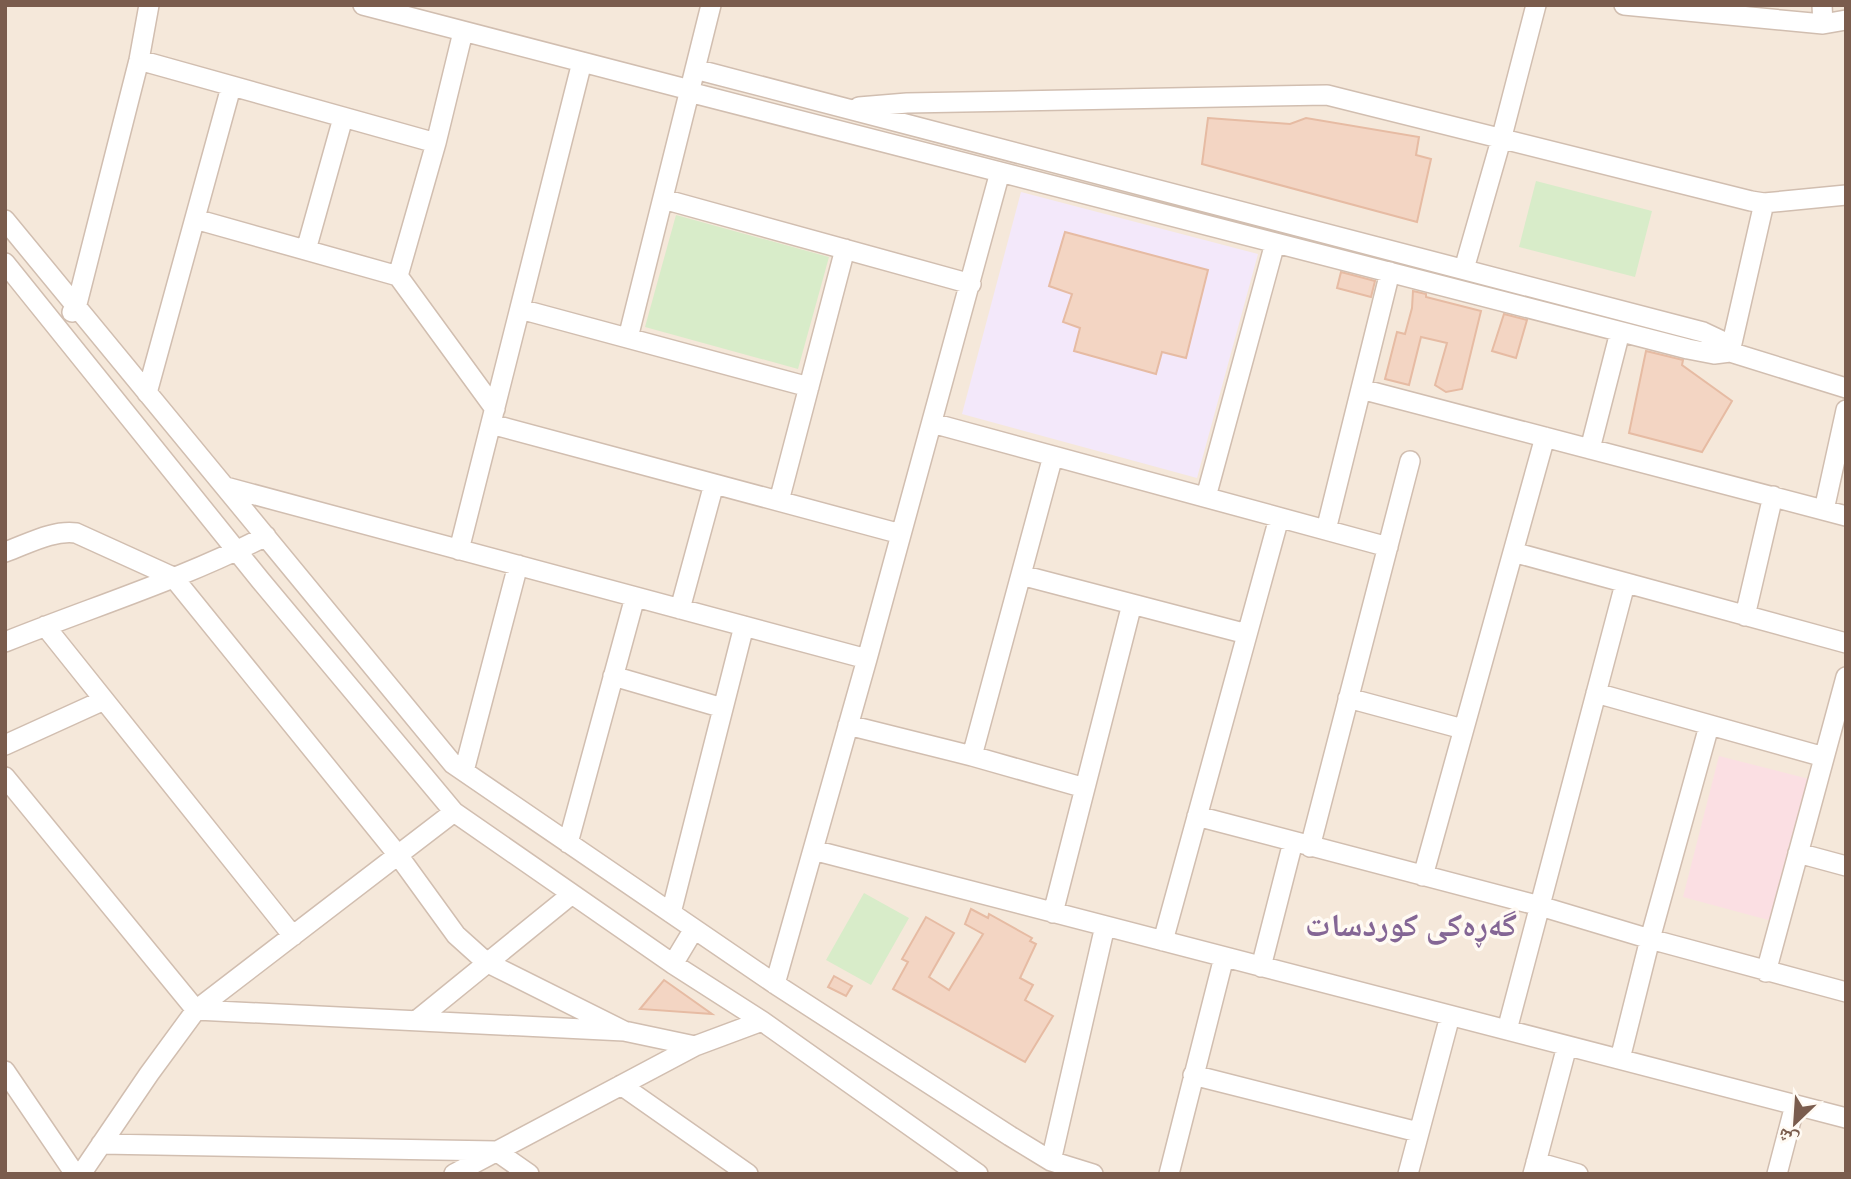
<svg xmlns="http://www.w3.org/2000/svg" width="1851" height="1179" viewBox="0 0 1851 1179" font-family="Inter,'Noto Naskh Arabic',sans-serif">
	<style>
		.residential { fill: #f5e8da }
		.education { fill: #f3e8fa }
		.medical { fill: #fbdfe3 }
		.green { fill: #d8ecc9 }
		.building { fill: #f3d5c3; stroke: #e6bba3; stroke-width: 2 }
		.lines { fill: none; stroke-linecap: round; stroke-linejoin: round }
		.minor-casing { stroke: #d1beb0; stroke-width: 22 }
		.minor { stroke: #fff; stroke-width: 19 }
		.labels { text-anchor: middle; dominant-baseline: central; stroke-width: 7; stroke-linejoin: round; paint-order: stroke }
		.district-label { font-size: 32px; font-weight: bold; fill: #846695; stroke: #fffaf3 }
	</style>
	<rect width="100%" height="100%" fill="#fdf6ec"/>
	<path class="residential" d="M5,5H1846V1174H5Z"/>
	<path class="education" d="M1021,192L1258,254L1197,478L962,414Z"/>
	<path class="medical" d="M1719,756L1809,779L1772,921L1683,897Z"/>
	<path class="green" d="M1536,181L1652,211L1635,277L1519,247Z
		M676,215L829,257L798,369L645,327Z
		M864,893L909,918L871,985L826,960Z"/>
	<path class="building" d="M1208,118L1290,124L1306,118L1419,137L1416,155L1431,159L1417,222L1202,164Z
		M1065,232L1208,270L1186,358L1162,352L1156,374L1074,351L1080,328L1063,322L1072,294L1049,286Z
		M1341,272L1375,281L1371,297L1337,288Z
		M1413,291L1426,294V297L1481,311L1462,389L1446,392L1435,385L1447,343L1421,337L1409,385L1385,379L1397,332L1405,334L1412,308Z
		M1504,314L1527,320L1516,358L1492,351Z
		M1646,351L1683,360L1682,365L1732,401L1702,452L1629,433Z
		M971,909L988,918L989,914L1032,938L1030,941L1036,944L1020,978L1033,985L1025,1000L1053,1016L1025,1062L893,989L908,962L902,959L926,917L954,933L929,977L949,990L983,934L965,924Z
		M834,976L852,986L846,996L828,987Z
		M664,980L712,1014L640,1009Z"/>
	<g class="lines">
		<defs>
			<path id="minor" d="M363,5L690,90
				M1624,5L1823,24L1846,20
				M1822,5L1823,24
				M139,60L436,143
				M695,69L1703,332L1720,340L1730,352
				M689,92L1688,349L1714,354L1730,352L1846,388
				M859,107L907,103L1327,95L1751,201L1764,203L1846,195
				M663,199L971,284
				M195,219L398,276L495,409
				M5,220L453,764L775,984L1010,1136L1051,1161L1093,1174
				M306,250L343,118
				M5,263L261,581L454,812L673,964L762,1021L978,1174
				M1464,269L1501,140L1536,5
				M398,276L436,143L463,32
				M520,309L809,387
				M72,312L77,304L139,60L149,5
				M628,338L711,5
				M1730,352L1764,203
				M1361,389L1846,516
				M147,393L231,87
				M932,423L1388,547
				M491,424L901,534
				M1590,449L1620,332
				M226,487L867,659
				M1206,497L1275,243
				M779,501L845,249
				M1824,510L1846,410
				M1326,530L1390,272
				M459,550L582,62
				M5,552C28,544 52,530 76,533L173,577L398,855L456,935L486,962L624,1031
				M1513,552L1846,643
				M1021,575L1247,634
				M680,609L714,484
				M1745,616L1773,496
				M45,626L293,936
				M5,642C92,607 183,579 266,536
				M613,676L723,708
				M1596,693L1824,757
				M1348,698L1463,729
				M848,725L972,756L1085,788
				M5,745L104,700
				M972,756L1053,456
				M464,771L518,565
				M5,777L196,1010L624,1031L695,1046
				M1197,816L1540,906L1650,939L1846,992
				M568,843L635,597
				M1310,847L1410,461
				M813,850L1846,1118
				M1798,853L1846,866
				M1423,876L1545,437
				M671,913L744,626
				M1053,913L1132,604
				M1163,941L1279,518
				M673,964L694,929
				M1261,967L1293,842
				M1766,972L1846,677
				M775,984L867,659L1000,172
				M417,1020L572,894
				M1507,1030L1625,584
				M1620,1059L1650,939L1709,726
				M5,1071L75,1174
				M1193,1075L1418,1132
				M621,1085L748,1174
				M101,1144L496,1151L529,1174
				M1051,1161L1105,926
				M1536,1162L1578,1174
				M81,1174L149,1074L196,1010L454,812
				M454,1174L695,1046L762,1021
				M1169,1174L1224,957
				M1408,1174L1450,1016
				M1533,1174L1567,1046
				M1777,1174L1795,1105"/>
		</defs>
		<use href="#minor" class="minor-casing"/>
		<use href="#minor" class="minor"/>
	</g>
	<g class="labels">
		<g class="district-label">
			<text x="1411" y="924">گەڕەکی کوردسات</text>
		</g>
	</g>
	<rect width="1851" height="1179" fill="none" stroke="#7a5c4d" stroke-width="14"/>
	<g transform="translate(1795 1123) rotate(205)" stroke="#fffaf3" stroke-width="5" paint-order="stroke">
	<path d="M0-5L12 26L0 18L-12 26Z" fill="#7a5c4d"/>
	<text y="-10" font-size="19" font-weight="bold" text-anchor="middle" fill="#7a5c4d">ش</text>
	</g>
</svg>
